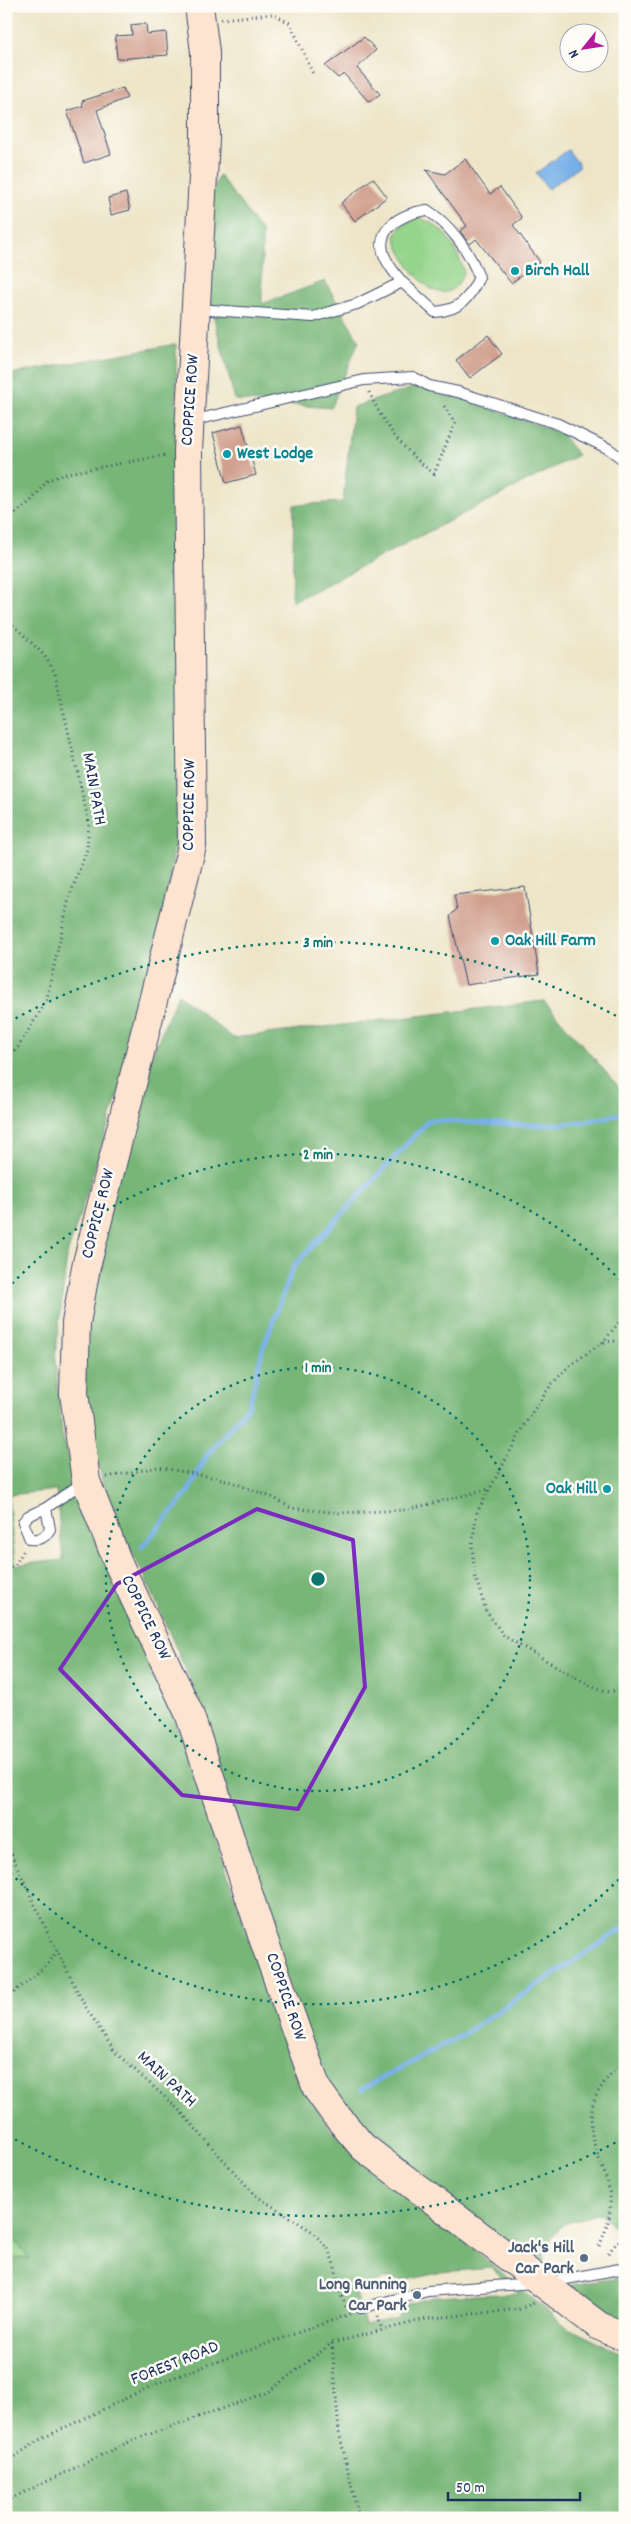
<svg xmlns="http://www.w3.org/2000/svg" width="631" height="2524" viewBox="0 0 631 2524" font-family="Dekko,sans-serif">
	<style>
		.green { fill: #94d48b; stroke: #588274 }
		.forest { fill: #77b677; stroke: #49726a; fill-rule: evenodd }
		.water { fill: #77b0e7; stroke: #4970a2 }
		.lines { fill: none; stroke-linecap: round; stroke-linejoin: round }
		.stream { stroke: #77b0e7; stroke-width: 5 }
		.building { fill: #d09f8d }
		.lane-casing { stroke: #3b4a6e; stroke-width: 12 }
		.secondary-casing { stroke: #3b4a6e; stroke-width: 30 }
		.path { stroke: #3b4a6e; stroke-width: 3; stroke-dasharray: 1 4; stroke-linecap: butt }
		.lane { stroke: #fff; stroke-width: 10 }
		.secondary { stroke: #fde4d1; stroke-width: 28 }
		.marked { fill: none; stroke: #7b2cbf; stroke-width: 4; stroke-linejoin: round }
		.ring { fill: none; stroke: #0f766e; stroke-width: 2.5; stroke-dasharray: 2.5 5 }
		.culture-dot { fill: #0f9aa8; stroke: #fdfcf7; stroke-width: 2 }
		.service-dot { fill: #5c6f8a; stroke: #fdfcf7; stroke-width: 2 }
		.labels { text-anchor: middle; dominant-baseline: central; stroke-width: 5; stroke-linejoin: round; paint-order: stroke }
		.culture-label { font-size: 18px; font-weight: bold; fill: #0d838f; stroke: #fdfcf7; text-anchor: start }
		.street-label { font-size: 18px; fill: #1b2f5e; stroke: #fdfcf7 }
		.service-label { font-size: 18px; font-weight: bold; fill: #4e5e75; stroke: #fdfcf7; text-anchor: end }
		.centre { fill: #0f766e; stroke: #fdfcf7; stroke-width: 2.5 }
		.ring-label { font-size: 15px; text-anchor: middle; font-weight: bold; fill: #0f766e; stroke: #fdfcf7; stroke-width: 5; stroke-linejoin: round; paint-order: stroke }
	</style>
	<rect width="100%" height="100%" fill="#fdfcf7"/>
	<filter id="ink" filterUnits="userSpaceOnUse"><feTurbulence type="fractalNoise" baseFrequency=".02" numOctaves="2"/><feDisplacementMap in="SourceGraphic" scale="10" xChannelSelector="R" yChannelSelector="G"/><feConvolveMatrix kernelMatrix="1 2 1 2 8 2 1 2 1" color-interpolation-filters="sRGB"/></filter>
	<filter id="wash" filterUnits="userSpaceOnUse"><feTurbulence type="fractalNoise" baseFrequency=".0096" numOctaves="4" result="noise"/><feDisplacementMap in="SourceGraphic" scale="20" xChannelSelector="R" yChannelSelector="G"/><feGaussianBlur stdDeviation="1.12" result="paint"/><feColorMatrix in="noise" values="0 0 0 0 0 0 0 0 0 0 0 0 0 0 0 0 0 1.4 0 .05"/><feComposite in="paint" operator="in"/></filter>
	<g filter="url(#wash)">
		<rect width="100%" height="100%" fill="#eee5c8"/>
		<path class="green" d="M417,217C444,225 456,246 464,272C444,324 402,263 395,237L400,227Z
			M6,2230L29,2258L6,2259Z"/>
		<path class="forest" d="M219,175L262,232V304L325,281L359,341L331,408L235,400L194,240Z
			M176,344L179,814L165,910L119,1091L67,1255L55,1359L62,1434L87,1522L133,1621L182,1739L255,1956L300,2080L329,2128L568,2328L625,2355V2518H6V2259L29,2258L6,2230V375ZM56,1490L63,1560L15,1565L8,1495ZM491,2268L519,2293L433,2297L407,2304L398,2318L365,2325L355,2289L388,2278L403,2281L442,2272Z
			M422,385L561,433L578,455L292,602L294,505L343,502L353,407Z
			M178,994L233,1038L544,1001L625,1094V2238L599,2213L563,2224L545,2247L543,2270L417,2172L352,2119L323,2074L290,1991L199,1701L148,1583L110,1510L85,1413L82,1356L98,1251L147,1066Z
			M625,2277V2326L556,2287Z"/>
		<path class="water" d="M568,150L580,166L548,189L536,173Z"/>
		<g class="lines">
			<path class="stream" d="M142,1547L187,1494L207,1455L249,1406L263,1348L294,1266L429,1120C494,1123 562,1133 625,1112
				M362,2089L459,2037L625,1927"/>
		</g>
		<g id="blocks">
			<path class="building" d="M139,24H146L147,34L166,32L168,55L117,59L115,36L132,35L131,25Z
				M364,37L376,50L357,68L380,94L369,102L344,74L338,78L325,66Z
				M123,88L127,98L97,110L111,154L84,163L67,111L83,106L82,101Z
				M465,159L490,194L500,187L522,218L513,225L540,262L511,283L476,239L470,244L460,231L467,226L426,170L445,174Z
				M373,178L387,197L355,221L341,203Z
				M126,193L130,210L111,215L108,198Z
				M488,335L502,354L470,378L456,360Z
				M242,425L256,475L226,483L213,433Z
				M525,887L539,974L466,985L450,916L457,909L454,895Z"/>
		</g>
	</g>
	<g filter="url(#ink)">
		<use href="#blocks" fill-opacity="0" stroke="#3b4a6e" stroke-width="1"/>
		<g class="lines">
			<defs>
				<path id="lane" d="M197,309L313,317L357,304L402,282C397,276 392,270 388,263C369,231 400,214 427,210C450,225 469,250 479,277C469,299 460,310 435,312L402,282
					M191,421L364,380L413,377L429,386L458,392L558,424L609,449L625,461
					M46,1508L28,1516L23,1522L30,1539C40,1540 45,1538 50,1529L46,1508L85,1481
					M550,2282L625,2268
					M361,2308L428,2291L533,2283"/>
				<path id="secondary" d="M199,6L205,52V140L188,451L192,846L86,1267L76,1323L74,1393L86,1481L118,1563L189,1713L262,1935L317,2089L335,2114L363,2147L599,2326L625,2337"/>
			</defs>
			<use href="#lane" class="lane-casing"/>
			<use href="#secondary" class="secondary-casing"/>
			<path class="path" d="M221,19L272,14L290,23L314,76
				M369,392C386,429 403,449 434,474L455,423L442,403
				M6,546L12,516L31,501L48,480L68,473L167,455
				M6,618L44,655L55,673L89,823L87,849L69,898L46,1002L18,1047L6,1058
				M625,1315L603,1342L569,1366L551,1385L529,1417L477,1512L472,1545L475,1576L486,1611L504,1636L589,1685L609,1692L625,1688
				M604,1342L625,1340
				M107,1477L158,1467L226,1480L274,1498L291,1508L340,1513L406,1510L489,1489
				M6,1569L15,1565L24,1550
				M6,1830L9,1849L49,1935L85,2006L115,2052L178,2109L255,2195L313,2232L328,2249L335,2267L341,2295L347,2309
				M6,1864H16
				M6,1999L48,1964L57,1951
				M599,2246C631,2180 584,2163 592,2109C596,2088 612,2073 625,2058
				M608,2253L625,2234
				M378,2316L382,2330
				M332,2343L339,2432L359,2518
				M6,2462L41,2439L158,2383L350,2314
				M6,2501L131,2441L268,2392L332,2343L426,2319L519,2309L534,2303"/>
			<use href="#lane" class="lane"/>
			<use href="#secondary" class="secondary"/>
		</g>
	</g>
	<path class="marked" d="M257,1509L353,1540L365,1687L298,1809L182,1795L60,1669L117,1584Z"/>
	<g class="ring">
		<circle cx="318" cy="1579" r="212"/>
		<path d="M624 1874A425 425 0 0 1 7 1869M7 1289A425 425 0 0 1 624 1284"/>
		<path d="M622 2139A637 637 0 0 1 9 2136M9 1022A637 637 0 0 1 622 1019"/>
	</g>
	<g class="culture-dot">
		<circle cx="515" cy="271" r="5"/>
		<circle cx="227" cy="454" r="5"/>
		<circle cx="495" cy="941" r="5"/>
		<circle cx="607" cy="1489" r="5"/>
	</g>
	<g class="service-dot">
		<circle cx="584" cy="2258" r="5"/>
		<circle cx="417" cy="2295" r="5"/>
	</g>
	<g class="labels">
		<g class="culture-label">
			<text x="525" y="271">Birch Hall</text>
			<text x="237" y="454">West Lodge</text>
			<text x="505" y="941">Oak Hill Farm</text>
			<text x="597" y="1489" text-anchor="end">Oak Hill</text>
		</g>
		<g class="street-label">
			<text transform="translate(191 400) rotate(-86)">COPPICE ROW</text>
			<text transform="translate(93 789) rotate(80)">MAIN PATH</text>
			<text transform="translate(190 805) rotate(-89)">COPPICE ROW</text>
			<text transform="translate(99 1214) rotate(-76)">COPPICE ROW</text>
			<text transform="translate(145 1618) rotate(64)">COPPICE ROW</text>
			<text transform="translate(285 1997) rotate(71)">COPPICE ROW</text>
			<text transform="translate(166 2080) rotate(43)">MAIN PATH</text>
			<text transform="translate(175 2364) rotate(-22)">FOREST ROAD</text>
		</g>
		<g class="service-label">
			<text x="574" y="2248">Jack's Hill<tspan x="574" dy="21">Car Park</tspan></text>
			<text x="407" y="2285">Long Running<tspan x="407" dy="21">Car Park</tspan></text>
		</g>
	</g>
	<circle cx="318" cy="1579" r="8" class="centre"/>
	<g class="ring-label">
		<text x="318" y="947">3 min</text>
		<text x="318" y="1159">2 min</text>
		<text x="318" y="1372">1 min</text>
	</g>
	<rect width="631" height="2524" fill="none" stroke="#fdfcf7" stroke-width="25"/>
	<g transform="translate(584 48) rotate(240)"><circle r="24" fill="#fdfcf7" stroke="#a3aaba"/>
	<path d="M0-4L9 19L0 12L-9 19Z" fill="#b5179e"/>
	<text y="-8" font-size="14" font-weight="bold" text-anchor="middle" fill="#1b2f5e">N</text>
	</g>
	<path d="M448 2492v8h132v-8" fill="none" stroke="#1b2f5e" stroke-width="2.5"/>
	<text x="456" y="2492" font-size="15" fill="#1b2f5e" stroke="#fdfcf7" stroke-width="4" paint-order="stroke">50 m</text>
</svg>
